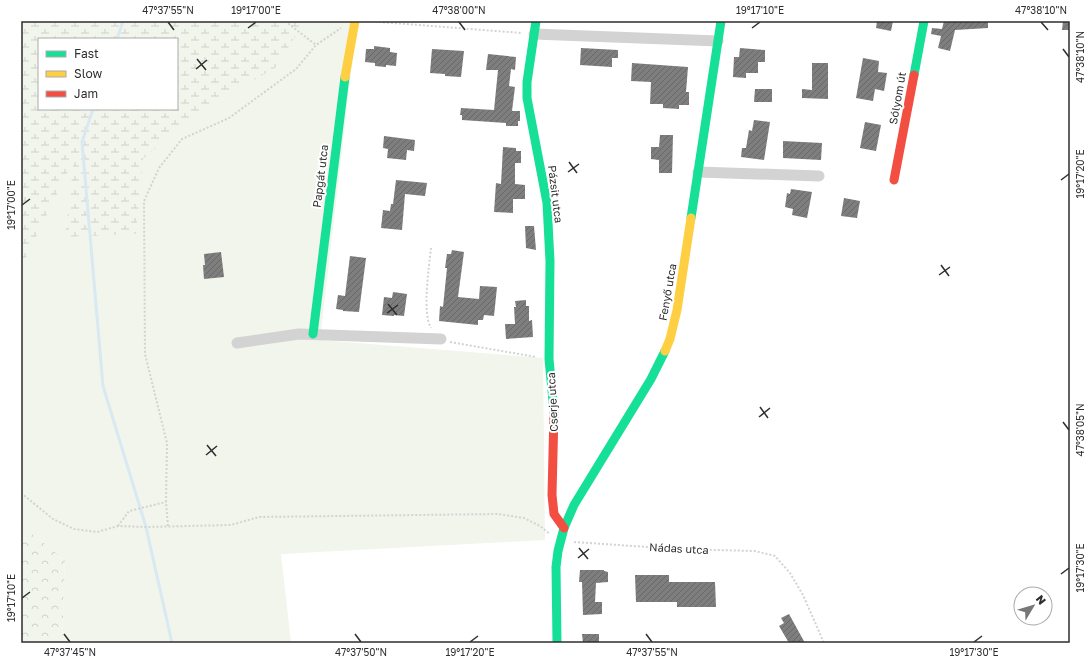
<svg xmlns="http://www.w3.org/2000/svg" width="1091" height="664" viewBox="0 0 1091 664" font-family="'Golos Text',sans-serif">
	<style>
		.grass { fill: #f1f5ec; fill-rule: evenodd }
		.forest { fill: url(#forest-crowns) }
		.wetland { fill: url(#wetland-marsh); fill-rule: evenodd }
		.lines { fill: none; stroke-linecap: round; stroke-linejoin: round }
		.stream { stroke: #d8e9f2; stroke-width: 3 }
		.building { fill: url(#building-hatch) }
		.path { stroke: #d3d3d3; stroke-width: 2; stroke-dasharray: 2 2; stroke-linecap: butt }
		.street { stroke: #d3d3d3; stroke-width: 11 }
		.fast { stroke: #16e098; stroke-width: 9 }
		.slow { stroke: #ffcf43; stroke-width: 9 }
		.jam { stroke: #f24e42; stroke-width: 9 }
		.ticks { fill: none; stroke: #2e2e2e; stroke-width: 1.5 }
		.labels { text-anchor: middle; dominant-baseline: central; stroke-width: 4; stroke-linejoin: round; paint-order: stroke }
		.street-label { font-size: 11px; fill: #2e2e2e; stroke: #fff }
		.neatline { fill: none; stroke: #2e2e2e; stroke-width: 1.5 }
		.ticks-label { font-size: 10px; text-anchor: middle; fill: #2e2e2e }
	</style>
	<defs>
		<pattern id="forest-crowns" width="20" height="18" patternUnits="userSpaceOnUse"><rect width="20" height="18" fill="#f1f5ec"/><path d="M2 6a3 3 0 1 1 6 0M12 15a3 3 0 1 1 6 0" fill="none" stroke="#cfd2cb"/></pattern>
		<pattern id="wetland-marsh" width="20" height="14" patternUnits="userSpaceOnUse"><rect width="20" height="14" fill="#f1f5ec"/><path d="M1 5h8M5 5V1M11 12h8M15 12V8" fill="none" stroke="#cfd2cb"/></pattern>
		<pattern id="building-hatch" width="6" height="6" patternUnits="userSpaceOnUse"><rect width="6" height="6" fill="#7e7e7e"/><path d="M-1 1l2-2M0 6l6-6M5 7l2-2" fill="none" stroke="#686868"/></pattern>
	</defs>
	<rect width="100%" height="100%" fill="#fff"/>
	<path class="grass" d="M21,21H357L320,340L543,358L545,540L281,554L291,643H62L65,560L21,525ZM39,39H177V109H39Z"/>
	<path class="forest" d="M21,525L65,560L62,643H21Z"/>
	<path class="wetland" d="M21,21H305L275,68L198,112L143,159L136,234L65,237L74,159L21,268ZM39,39H177V109H39Z"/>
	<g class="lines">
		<path class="stream" d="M117,39L123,21
			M93,109L82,142L103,386L146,527L172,643"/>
	</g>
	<path class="building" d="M877,21H893L891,31L876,28Z
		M944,21H988V28L955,30L950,51L938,48L941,36L931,34L932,28L942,29Z
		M1063,21H1070V30H1062Z
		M374,46L390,48V52L397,53L396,66L386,65V67L375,66V63L365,62L366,49H374Z
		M581,48L618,50V58H612V67L580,65Z
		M740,48L765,50V62H758V73H746V78L733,77L734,57H739Z
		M432,49L464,51L461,77L445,76V74L430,73Z
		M488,54L516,57L515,70L511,69L509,86L515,87L512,111H520V121H518V126H506V123L462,120V115H460L461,108L494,110L498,70H486Z
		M863,58L879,61L878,72L887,73L884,91L875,89L873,101L856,98Z
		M632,63L688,67L686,92H689V105H679V109L663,108V104H650L651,82L631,81Z
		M812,63H828V99L802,98V89L812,90Z
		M755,89H772V102H754Z
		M754,120L770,122L764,160L741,157L742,148H746L749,130L752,131Z
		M865,122L881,125L876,151L860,148Z
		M660,135H673L672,173H659V160L651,159V147H659Z
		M384,136L415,140L414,151L407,150L406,160L387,158L388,149L383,148Z
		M783,141L822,143L821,160L783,158Z
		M503,147L516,148V151H521V163H515V184L525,185V199H513V213L494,212L496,183L501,184Z
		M396,180L427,183L425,196L405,194L402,230L381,228L383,210L390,211L391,204H393Z
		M791,189L812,192L807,218L792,215L793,209L785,207L787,193L790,194Z
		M844,198L860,201L857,218L841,216Z
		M525,226H534L536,250L526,248Z
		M452,250L464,252L458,297L479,299L480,286L497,287L494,316L484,315L483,320H478V325L439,321L440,306L443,307L447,268H445L447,254H451Z
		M221,252L224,277L204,279L203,265H205L204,254Z
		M350,256L366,258L359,312L343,311V310L336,309L338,295L345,296Z
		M393,292L407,294L404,316L394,315V316L382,315L384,297L392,298Z
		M526,300V306H529V321L532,320L533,337L506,339L505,324H515L514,307H516L515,301Z
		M580,570H604V571L608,572V582L596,583L595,602H602V614L583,615L582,582H579Z
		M635,575H669V582H715L716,607H677V602H636Z
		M789,614L805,643H789L779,626L784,623L781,618Z
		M582,634H599V643H583Z"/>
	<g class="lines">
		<path class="path" d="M285,21L316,45
			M367,21L522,33
			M431,248C429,267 422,313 431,328
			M450,342L536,357
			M21,493L53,519L74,529L97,532L118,526L146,527L231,525L259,517L498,514L524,518L540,526L550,534
			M118,526L129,511L166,502
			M168,526L166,502L167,443L145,354L144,201L159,168L182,139L229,118L296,69L316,45L341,28
			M574,542L677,549L755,551L775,556L790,573L803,595L824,643"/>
		<path class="street" d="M534,34L718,41
			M698,172L819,176
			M237,343L299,334L441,339"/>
		<path class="fast" d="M536,21L527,82V98L547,203L550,261L549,359L554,412
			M914,75L924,21
			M691,218L721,21
			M313,334L345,77
			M557,643L556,567L558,551L564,528L574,505L651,379L665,351"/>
		<path class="slow" d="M345,77L355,21
			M665,351L670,339L677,310L691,218"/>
		<path class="jam" d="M894,180L914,75
			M554,412L552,495L554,514L564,528"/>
	</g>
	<path class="ticks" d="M168,22L174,30M459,22L465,30M1041,22L1048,30M248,28L256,22M752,28L760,22M1063,49L1069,57M197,59L206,70M196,69L207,60M569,162L577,173M568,172L579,164M1061,180L1069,174M22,205L30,199M941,265L949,276M939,275L950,267M388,304L397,315M387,313L398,305M760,407L768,418M759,417L770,408M1063,422L1069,430M207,445L216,456M206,455L217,446M579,548L588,559M578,558L589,549M1061,574L1069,568M22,598L30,592M64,634L70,642M355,634L361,642M646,634L652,642M470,642L478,636M974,642L982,636"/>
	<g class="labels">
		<g class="street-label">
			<text transform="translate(897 98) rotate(-80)">Sólyom út</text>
			<text transform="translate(320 176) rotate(-83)">Papgát utca</text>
			<text transform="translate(556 194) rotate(83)">Pázsit utca</text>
			<text transform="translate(667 292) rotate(-80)">Fenyő utca</text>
			<text transform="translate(552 402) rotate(-93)">Cserje utca</text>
			<text transform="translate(679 548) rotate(3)">Nádas utca</text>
		</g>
	</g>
	<rect width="1091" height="664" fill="none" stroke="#ffffff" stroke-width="44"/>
	<rect x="38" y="38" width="140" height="72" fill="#ffffff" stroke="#ababab"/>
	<rect x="46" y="51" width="20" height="6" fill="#16e098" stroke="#ababab"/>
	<text x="74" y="58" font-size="12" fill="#2e2e2e">Fast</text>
	<rect x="46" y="71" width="20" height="6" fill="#ffcf43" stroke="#ababab"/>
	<text x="74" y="78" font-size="12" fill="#2e2e2e">Slow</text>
	<rect x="46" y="91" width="20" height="6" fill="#f24e42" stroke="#ababab"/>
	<text x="74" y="98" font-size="12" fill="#2e2e2e">Jam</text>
	<g transform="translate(1033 606) rotate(52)"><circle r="19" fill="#ffffff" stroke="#ababab"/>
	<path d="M0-3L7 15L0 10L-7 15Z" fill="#777777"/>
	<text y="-6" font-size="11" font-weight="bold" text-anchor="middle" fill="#2e2e2e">N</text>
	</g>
	<rect x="22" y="22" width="1047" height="620" class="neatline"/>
	<g class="ticks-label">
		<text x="168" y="14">47°37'55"N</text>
		<text x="256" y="14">19°17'00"E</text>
		<text x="459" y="14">47°38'00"N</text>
		<text x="760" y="14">19°17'10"E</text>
		<text x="1041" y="14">47°38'10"N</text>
		<text transform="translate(1080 57) rotate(-90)" y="4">47°38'10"N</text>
		<text transform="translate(1080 174) rotate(-90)" y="4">19°17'20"E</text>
		<text transform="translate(11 205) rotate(-90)" y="4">19°17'00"E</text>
		<text transform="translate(1080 430) rotate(-90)" y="4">47°38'05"N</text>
		<text transform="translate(1080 568) rotate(-90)" y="4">19°17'30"E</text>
		<text transform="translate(11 598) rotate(-90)" y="4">19°17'10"E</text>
		<text x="70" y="656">47°37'45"N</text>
		<text x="361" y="656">47°37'50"N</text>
		<text x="470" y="656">19°17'20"E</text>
		<text x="652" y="656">47°37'55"N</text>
		<text x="974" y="656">19°17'30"E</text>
	</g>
</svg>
